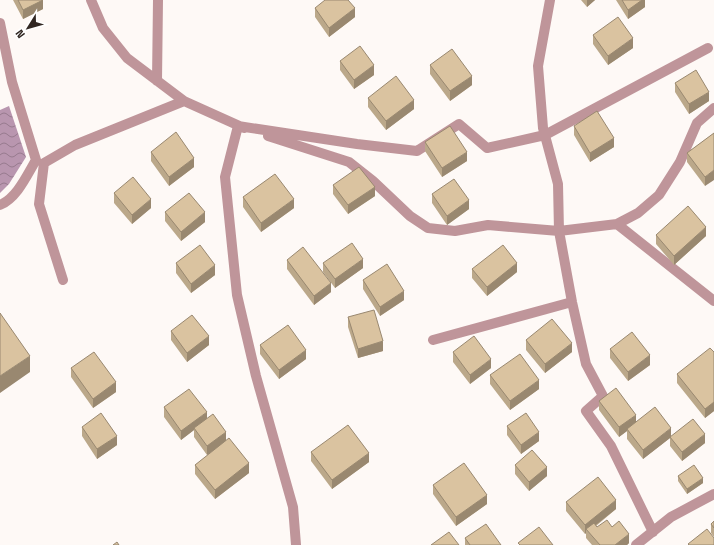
<svg xmlns="http://www.w3.org/2000/svg" width="714" height="545" viewBox="0 0 714 545" font-family="'Space Grotesk',sans-serif">
	<style>
		.water { fill: url(#water-waves) }
		.lines { fill: none; stroke-linecap: round; stroke-linejoin: round }
		.minor { stroke: #bf959a; stroke-width: 10 }
		.wall { fill: #bba88a }
		.shaded-wall { fill: #998870 }
		.building { fill: #dac3a0; stroke: #998870 }
	</style>
	<defs>
		<pattern id="water-waves" width="16" height="10" patternUnits="userSpaceOnUse"><rect width="16" height="10" fill="#b996af"/><path d="M0 5q4-4 8 0t8 0" fill="none" stroke="#977a8e"/></pattern>
	</defs>
	<rect width="100%" height="100%" fill="#fef9f6"/>
	<path class="water" d="M9,106L26,157L9,184L0,193V110Z"/>
	<g class="lines">
		<path class="minor" d="M91,0L103,28L127,58L184,101L244,128
			M550,0L538,66L543,128L558,184L559,231L572,302L586,364L603,396L586,411L611,446L653,532
			M0,23L12,82L36,160C27,175 17,198 0,205
			M157,81L158,0
			M268,136L349,162L373,181L410,216L428,228L455,231L488,225L559,231L617,224L638,213L659,195L680,162L697,123L714,108
			M617,224L714,301
			M63,280L39,204L44,163L75,145L184,101
			M433,340L572,302
			M296,545L293,507L256,376L237,295L225,177L238,126L357,144L417,151L459,124L487,148L545,135L708,48
			M636,545L671,517L714,494"/>
	</g>
	<path class="wall" d="M13,0H43V9L23,19Z
		M581,0H595L587,7Z
		M616,0H645V7L628,19Z
		M315,8L355,17L329,37L315,17Z
		M593,35L633,48L608,65L593,44Z
		M340,61L374,75L354,89L340,70Z
		M430,65L472,85L450,101L430,74Z
		M675,83L709,101L689,114L675,92Z
		M368,98L414,109L386,130L368,107Z
		M574,126L614,147L590,162L574,135Z
		M714,133L705,186L687,162V153Z
		M425,142L467,161L442,177L425,151Z
		M151,152L194,167L169,186L151,161Z
		M333,185L375,196L348,214L333,194Z
		M114,193L151,208L132,224L114,203Z
		M432,194L469,209L447,225L432,203Z
		M243,197L294,208L261,232L243,207Z
		M165,212L205,222L181,241L165,221Z
		M656,235L706,236L674,265L656,244Z
		M287,260L331,292L314,305L287,269Z
		M176,263L215,275L191,293L176,273Z
		M323,263L363,268L335,288L323,272Z
		M472,269L517,272L487,296L472,278Z
		M363,280L404,300L380,316L363,289Z
		M348,317L383,351L358,358L348,327Z
		M171,331L209,345L187,362L171,340Z
		M526,340L572,352L545,373L526,350Z
		M260,345L306,359L279,379L260,354Z
		M610,349L650,365L628,381L610,358Z
		M453,352L491,368L470,384L453,362Z
		M714,352V411L705,418L677,383V374Z
		M71,368L116,392L93,408L71,377Z
		M490,375L539,389L510,410L490,384Z
		M599,401L636,422L671,436L705,443L682,461L670,446V438L643,459L627,439V431L619,437L599,410Z
		M164,407L207,419L226,441L249,473L215,499L195,474V465L219,447L207,455L194,437V430L181,440L164,417Z
		M507,426L539,441L521,454L507,435Z
		M82,427L117,445L97,459L82,436Z
		M311,452L369,462L332,489L311,461Z
		M515,465L547,476L529,491L515,474Z
		M678,476L703,483L687,494L678,481Z
		M433,485L487,504L456,526L433,494Z
		M566,502L616,509L596,526L597,527H612L629,543L627,545H592L586,538V533L585,534L566,511Z
		M714,521V537L711,533V524Z
		M465,538L501,545H465Z"/>
	<path class="shaded-wall" d="M43,0V9L23,19V10Z
		M587,0H595L587,7Z
		M642,0H645V7L628,19V10Z
		M355,8V17L329,37V28Z
		M633,38V48L608,65V56Z
		M374,65V75L354,89V80Z
		M472,76V85L450,101V91Z
		M709,92V101L689,114V104Z
		M414,100V109L386,130V121Z
		M614,138V147L590,162V153Z
		M467,152V161L442,177V168Z
		M194,158V167L169,186V177Z
		M714,170V180L705,186V177Z
		M375,187V196L348,214V205Z
		M151,199V208L132,224V215Z
		M294,199V208L261,232V223Z
		M469,200V209L447,225V216Z
		M205,212V222L181,241V232Z
		M706,227V236L674,265V256Z
		M363,259V268L335,288V279Z
		M517,263V272L487,296V287Z
		M215,265V275L191,293V284Z
		M331,283V292L314,305V296Z
		M404,291V300L380,316V307Z
		M209,336V345L187,362V353Z
		M383,341V351L358,358V349Z
		M572,343V352L545,373V364Z
		M306,350V359L279,379V370Z
		M650,355V365L628,381V372Z
		M30,356V372L0,393V376Z
		M491,359V368L470,384V375Z
		M539,380V389L510,410V401Z
		M116,382V392L93,408V399Z
		M714,402V411L705,418V409Z
		M207,412V421L194,428V430L181,440V431Z
		M636,415V424L627,429V431L619,437V427Z
		M671,428V437H670V438L643,459V450Z
		M226,432V442L207,455V446Z
		M539,432V441L521,454V445Z
		M705,434V443L682,461V452Z
		M117,436V445L97,459V449Z
		M369,453V462L332,489V480Z
		M249,463V473L215,499V490Z
		M547,467V476L529,491V482Z
		M703,478V483L687,494V489Z
		M487,495V504L456,526V517Z
		M616,500V509L588,531L586,529V533L585,534V525Z
		M629,534V543L627,545H615Z"/>
	<path class="building" d="M18,0H43L23,10Z
		M325,0H348L355,8L329,28L315,8Z
		M622,0H642L628,10Z
		M618,17L633,38L608,56L593,35Z
		M360,46L374,65L354,80L340,61Z
		M452,49L472,76L450,91L430,65Z
		M696,70L709,92L689,104L675,83Z
		M396,76L414,100L386,121L368,98Z
		M597,111L614,138L590,153L574,126Z
		M450,126L467,152L442,168L425,142Z
		M176,132L194,158L169,177L151,152Z
		M714,133V170L705,177L687,153Z
		M359,167L375,187L348,205L333,185Z
		M275,174L294,199L261,223L243,197Z
		M133,177L151,199L132,215L114,193Z
		M454,179L469,200L447,216L432,194Z
		M189,193L205,212L181,232L165,212Z
		M688,206L706,227L674,256L656,235Z
		M352,243L363,259L335,279L323,263Z
		M200,245L215,265L191,284L176,263Z
		M503,245L517,263L487,287L472,269Z
		M303,247L331,283L314,296L287,260Z
		M387,264L404,291L380,307L363,280Z
		M374,310L383,341L358,349L348,317Z
		M0,313L30,356L0,376Z
		M192,315L209,336L187,353L171,331Z
		M552,319L572,343L545,364L526,340Z
		M288,325L306,350L279,370L260,345Z
		M632,332L650,355L628,372L610,349Z
		M474,336L491,359L470,375L453,352Z
		M710,348L714,352V402L705,409L677,374Z
		M94,352L116,382L93,399L71,368Z
		M520,354L539,380L510,401L490,375Z
		M616,388L636,415L619,427L599,401Z
		M189,389L207,412L181,431L164,407Z
		M655,407L671,428L643,450L627,429Z
		M101,413L117,436L97,449L82,427Z
		M526,413L539,432L521,445L507,426Z
		M213,414L226,432L207,446L194,428Z
		M693,419L705,434L682,452L670,437Z
		M348,425L369,453L332,480L311,452Z
		M229,438L249,463L215,490L195,465Z
		M532,450L547,467L529,482L515,465Z
		M464,463L487,495L456,517L433,485Z
		M694,465L703,478L687,489L678,476Z
		M598,477L616,500L585,525L566,502Z
		M607,520L612,527L619,521L629,534L615,545H600L586,529L594,523L597,527Z
		M714,521V528L711,524Z
		M486,524L501,545H470L465,538Z
		M539,527L553,545H520L518,543Z
		M707,529L714,538V545H689L688,544Z
		M449,532L459,545H431Z
		M117,542L119,545H113Z"/>
	<g transform="translate(28 28) rotate(233)" stroke="#ffffff" stroke-width="3" paint-order="stroke">
	<path d="M0-3L7 15L0 10L-7 15Z" fill="#312722"/>
	<text y="-6" font-size="11" font-weight="bold" text-anchor="middle" fill="#312722">N</text>
	</g>
</svg>
